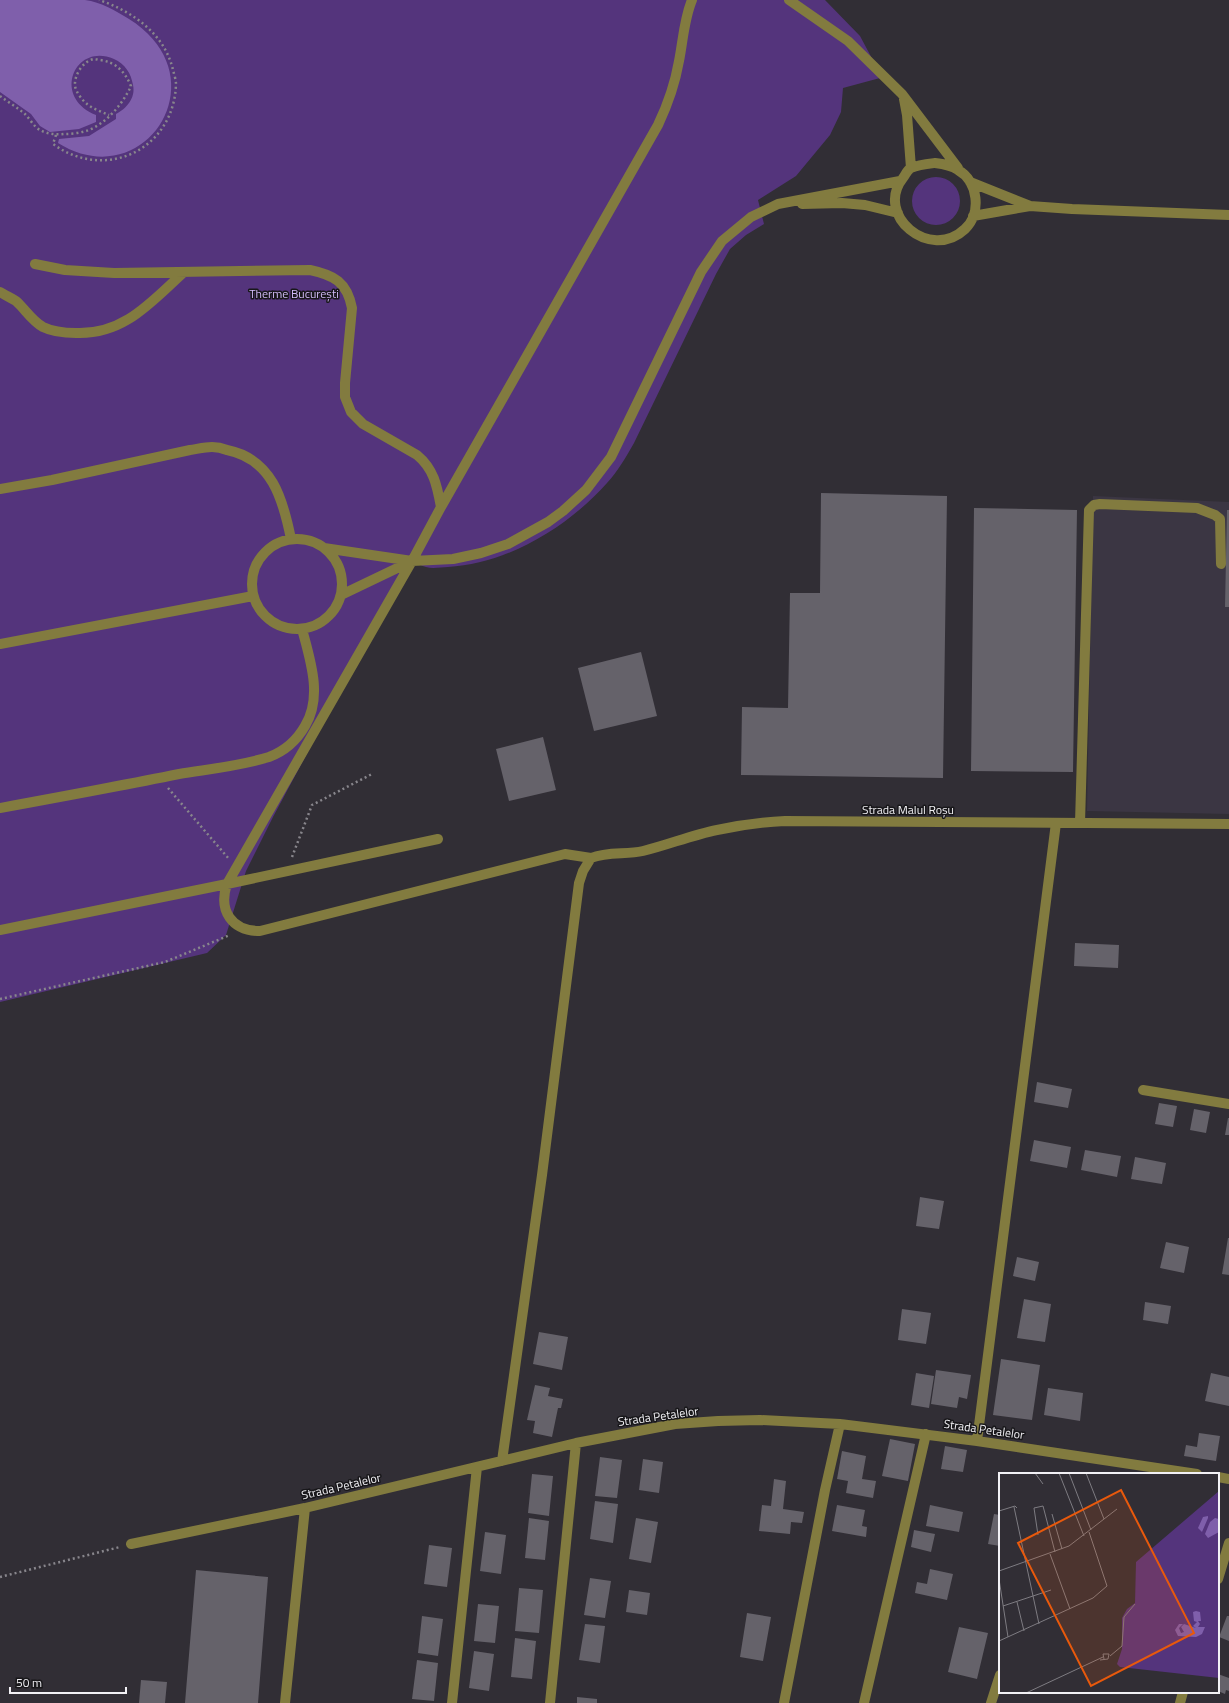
<svg xmlns="http://www.w3.org/2000/svg" width="1229" height="1703" viewBox="0 0 1229 1703" font-family="'Titillium Web',sans-serif">
	<style>
		.built { fill: #3b3643 }
		.green { fill: #54347c }
		.water { fill: #7f5fab }
		.building { fill: #65626a }
		.lines { fill: none; stroke-linecap: round; stroke-linejoin: round }
		.path { stroke: #88868c; stroke-width: 2.5; stroke-dasharray: 2 3; stroke-linecap: butt }
		.minor { stroke: #827b3f; stroke-width: 10 }
		.labels { text-anchor: middle; dominant-baseline: central; stroke-width: 3; stroke-linejoin: round; paint-order: stroke }
		.park-label { font-size: 12px; fill: #d3bbf9; stroke: #18171a }
		.street-label { font-size: 12px; fill: #f2f1f5; stroke: #18171a }
		.inset-road { fill: none; stroke: #7e7c82; stroke-width: 1 }
		.view { fill: #e8590c; fill-opacity: 0.15; stroke: #e8590c; stroke-width: 2 }
		.inset-edge { fill: none; stroke: #f2f1f5; stroke-width: 2 }
	</style>
	<rect width="100%" height="100%" fill="#312e35"/>
	<path class="built" d="M1093,496L1229,502V814L1087,811Z"/>
	<path class="green" d="M0,0H825L860,36L875,64L880,78L843,88L841,112L830,135L796,176L758,200L764,224L746,235L730,249L716,274L634,443C626,457 618,471 607,483C568,527 507,564 448,567C441,567 433,569 426,567C422,566 417,563 412,561L395,589L273,817L246,871L226,935L207,953L0,1002Z
		M912 201a24 24 0 1 1 48 0a24 24 0 1 1-48 0Z"/>
	<path class="water" d="M0,0C19,0 38,0 58,0C66,0 76,0 85,0C101,2 116,11 129,19C222,77 145,197 58,143L59,139L89,136L116,119V114C126,109 136,98 133,85C131,73 125,64 114,59C75,42 51,97 96,115V122L79,129L50,132L40,126L31,114L0,92Z"/>
	<path class="building" d="M821,493L947,496L943,778L741,775L742,707L788,708L790,593H820Z
		M974,508L1077,510L1073,772L971,771Z
		M1227,510H1229V607H1225Z
		M641,652L657,716L594,731L578,668Z
		M543,737L556,790L509,801L496,749Z
		M1075,943L1119,945L1118,968L1074,966Z
		M1037,1082L1072,1089L1068,1108L1034,1102Z
		M1159,1103L1177,1106L1173,1127L1155,1124Z
		M1194,1109L1210,1112L1206,1133L1190,1130Z
		M1228,1118H1229V1135H1225Z
		M1034,1140L1071,1147L1067,1168L1030,1161Z
		M1085,1150L1121,1156L1117,1177L1081,1170Z
		M1135,1157L1166,1163L1162,1184L1131,1179Z
		M920,1197L944,1201L939,1229L916,1226Z
		M1228,1238H1229V1275L1222,1274Z
		M1166,1242L1189,1247L1184,1273L1160,1268Z
		M1017,1257L1039,1262L1035,1281L1013,1276Z
		M1024,1299L1051,1304L1045,1342L1017,1338Z
		M1145,1302L1171,1306L1168,1324L1143,1320Z
		M902,1309L931,1313L926,1344L898,1340Z
		M539,1332L568,1337L562,1370L533,1364Z
		M1001,1359L1040,1365L1032,1420L993,1415Z
		M936,1370L971,1375L967,1399L959,1397L957,1408L931,1404Z
		M916,1373L934,1376L929,1408L911,1405Z
		M1211,1373L1229,1377V1406L1205,1401Z
		M535,1385L550,1388L548,1396L563,1399L561,1408H558L552,1437L533,1433L535,1421L527,1420Z
		M1048,1388L1083,1393L1080,1421L1044,1415Z
		M1199,1433L1220,1436L1216,1461L1184,1456L1186,1445L1197,1447Z
		M890,1439L915,1444L908,1481L882,1476Z
		M945,1446L967,1450L963,1472L941,1469Z
		M842,1451L866,1456L862,1479L876,1481L873,1498L846,1493L848,1481L837,1479Z
		M600,1457L622,1460L617,1498L595,1496Z
		M643,1459L663,1462L659,1493L639,1490Z
		M532,1474L553,1476L549,1516L528,1513Z
		M774,1479L786,1481L783,1509L804,1512L802,1523L791,1522L790,1534L759,1531L762,1505L771,1506Z
		M595,1501L618,1504L613,1543L590,1539Z
		M837,1505L865,1510L862,1526L867,1527L866,1537L832,1531Z
		M930,1505L963,1512L959,1532L926,1526Z
		M994,1514L1000,1515V1546L988,1544Z
		M529,1518L549,1521L545,1560L525,1558Z
		M636,1518L658,1522L651,1563L629,1559Z
		M914,1530L935,1534L931,1552L911,1547Z
		M485,1532L506,1535L501,1574L480,1571Z
		M429,1545L452,1548L447,1587L424,1584Z
		M930,1569L953,1574L947,1600L915,1593L917,1582L927,1584Z
		M196,1570L268,1577L258,1703H185Z
		M590,1578L611,1581L605,1618L584,1615Z
		M519,1588L543,1590L539,1633L515,1631Z
		M629,1590L650,1593L647,1615L626,1612Z
		M478,1604L499,1606L495,1643L474,1641Z
		M747,1613L771,1617L763,1661L740,1657Z
		M422,1616L443,1619L438,1656L418,1653Z
		M1227,1616H1229V1641L1219,1637Z
		M585,1624L605,1626L600,1663L579,1660Z
		M959,1627L988,1633L977,1679L948,1672Z
		M515,1638L536,1641L532,1679L511,1677Z
		M474,1651L494,1654L489,1691L469,1688Z
		M417,1660L438,1663L434,1701L412,1699Z
		M1218,1674L1229,1678V1691L1226,1690L1225,1694L1218,1691Z
		M141,1680L167,1682L165,1703H139Z
		M577,1697L597,1699V1703H577Z"/>
	<g class="lines">
		<path class="path" d="M0,96C8,102 18,108 25,114C30,119 34,127 40,130C47,134 56,135 64,134C71,134 79,133 86,131C105,125 123,104 131,86C125,72 116,62 100,60C98,60 96,59 94,59C83,61 74,75 75,86C76,92 82,100 87,104C93,109 102,112 109,115
			M56,135L53,144C105,182 174,150 176,84C176,80 174,74 173,70C165,34 132,11 99,0
			M168,788L229,859
			M292,857L312,805L372,774
			M0,999L165,962L230,935
			M0,1577L120,1547"/>
		<path class="minor" d="M789,0L848,41L902,94L958,168
			M904,99L907,115L911,168
			M935,163C943,164 951,165 958,170C978,181 982,213 965,229C930,262 874,215 903,178C906,174 907,170 911,168C918,165 927,164 935,163Z
			M970,182L1030,206
			M802,204L842,203L865,205L898,213
			M973,216L1030,206L1072,209L1229,215
			M35,264L65,270L114,273L310,270C334,275 347,282 352,308L345,383V397L351,412L363,424L417,455C434,469 437,486 441,507
			M0,292C5,295 11,298 16,301C25,309 32,321 43,327C53,332 64,333 76,333C124,335 151,302 184,272
			M0,489L52,480L190,450C197,449 205,447 212,447C217,447 222,448 227,450C272,459 283,499 291,539
			M252 584a45 45 0 1 1 90 0a45 45 0 1 1-90 0Z
			M324,548L412,561L453,559L481,553L508,544L548,522L563,511L586,490L611,457L701,272L722,241L751,217L778,204L900,181
			M341,595L412,561
			M0,644L253,596
			M0,808C60,797 120,786 179,774C209,769 240,766 269,757C285,751 297,740 305,726C323,697 310,659 302,629
			M1080,823L1089,510L1094,505L1100,504L1197,508L1215,515L1220,519L1221,564
			M591,858L565,854L260,931C232,931 218,911 227,884L412,561L441,507L658,125C668,104 675,84 679,61C683,41 684,19 692,0
			M591,858C608,851 626,855 643,851C668,845 692,835 717,830C740,825 762,822 785,821L1229,824
			M0,930L227,884L438,839
			M1143,1090L1229,1104
			M977,1441L1056,823
			M502,1461L542,1175L579,883L583,871L591,858
			M1218,1477L1229,1479
			M131,1544L305,1508L576,1443L675,1424L718,1421L760,1420L840,1424L977,1441L1197,1474
			M1218,1579L1229,1543
			M285,1703L305,1508
			M452,1703L477,1467
			M550,1703L576,1443
			M784,1703L825,1490L840,1424
			M864,1703L926,1434
			M991,1703L1000,1675
			M1180,1703L1183,1692"/>
	</g>
	<g class="labels">
		<g class="park-label">
			<text x="294" y="293">Therme București</text>
		</g>
		<g class="street-label">
			<text x="908" y="809">Strada Malul Roșu</text>
			<text transform="translate(658 1416) rotate(-8)">Strada Petalelor</text>
			<text transform="translate(984 1429) rotate(8)">Strada Petalelor</text>
			<text transform="translate(341 1486) rotate(-13)">Strada Petalelor</text>
		</g>
	</g>
	<g transform="translate(999 1473)">
		<rect width="220" height="220" fill="#312e35"/>
		<path d="M220,18V205L121,194L118,191L123,176V145L128,136L136,130L137,89Z" fill="#54347c"/>
		<path d="M209,43V45L203,59L199,55L204,44ZM216,45L220,46V59L209,65L206,61L211,49ZM197,138L201,139L202,148H199L201,151L199,154H206L203,161L197,164L179,163L176,157L180,151H184L180,155L182,160L185,159L182,154L185,151L197,155L194,153L198,149L195,148L194,139Z" fill="#7f5fab"/>
		<path class="inset-road" d="M36,0L44,11M60,0L85,63M70,0L92,57M87,0L105,46M15,34L40,151M0,38L16,33L18,35M53,41L63,76M39,62L35,35L44,33L56,79M51,81L71,136M0,98L70,73L118,36M0,106L9,164M18,129L25,158M4,133L52,117M0,168L94,125L108,113L90,59M111,183L123,173L125,144L136,131M101,187L109,186L110,181H104L105,186M27,220L104,184"/>
		<path class="view" d="M122,17L195,160L92,213L19,70Z"/>
		<rect width="220" height="220" class="inset-edge"/>
	</g>
	<path d="M10 1687v6h116v-6" fill="none" stroke="#f2f1f5" stroke-width="2"/>
	<text x="16" y="1687" font-size="12" fill="#f2f1f5" stroke="#18171a" stroke-width="3" paint-order="stroke">50 m</text>
</svg>
